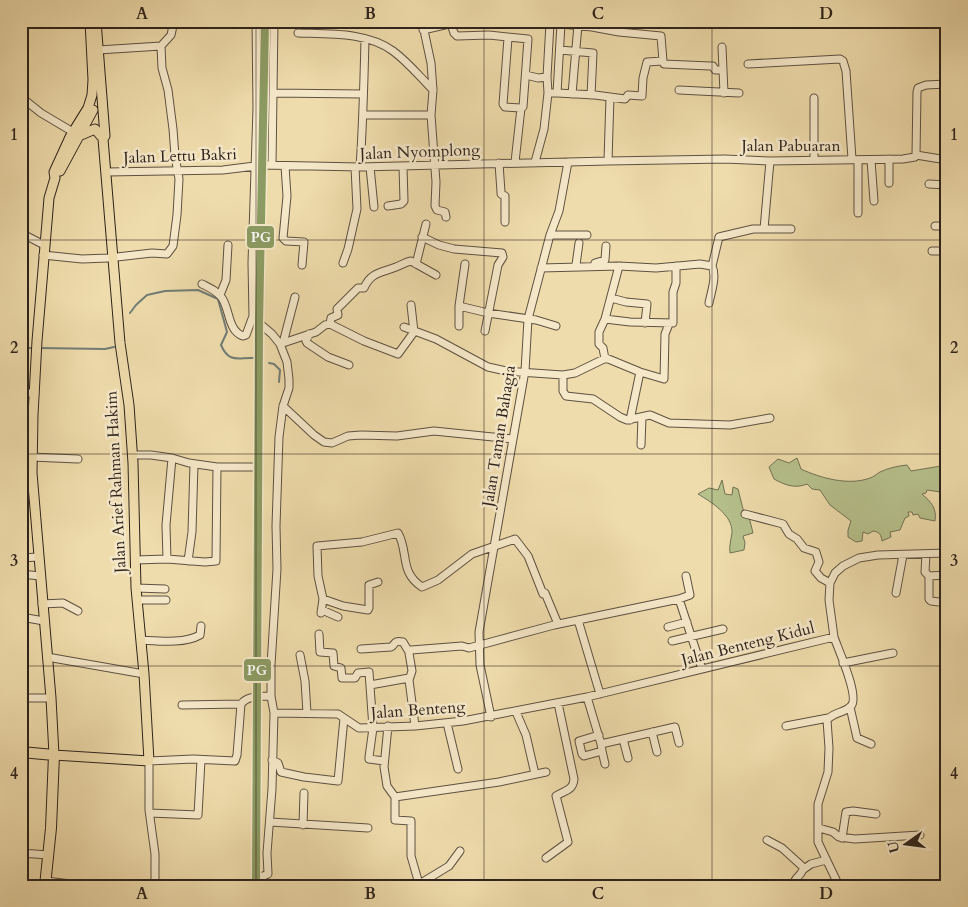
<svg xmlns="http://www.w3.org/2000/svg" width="968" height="907" viewBox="0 0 968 907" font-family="Cardo,serif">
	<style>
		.green { fill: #b6c18c; stroke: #727254 }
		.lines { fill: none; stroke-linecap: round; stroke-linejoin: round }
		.stream { stroke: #717d77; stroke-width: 2 }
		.minor-casing { stroke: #5e5140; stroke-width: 9 }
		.major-casing { stroke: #2e231c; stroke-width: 11 }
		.highway-casing { stroke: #2e231c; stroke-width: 12 }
		.minor { stroke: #f5e8c9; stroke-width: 7 }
		.major { stroke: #efdcac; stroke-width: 9 }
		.highway { stroke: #efdcac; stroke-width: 10 }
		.rail-1-casing { stroke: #f5e8c9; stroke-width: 11 }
		.rail-1 { stroke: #8c9b63; stroke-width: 8 }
		.grid { fill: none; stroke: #2e231c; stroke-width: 1; stroke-opacity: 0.55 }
		.labels { text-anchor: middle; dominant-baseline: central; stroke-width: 5; stroke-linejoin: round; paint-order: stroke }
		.street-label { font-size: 16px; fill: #2e231c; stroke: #f5e8c9 }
		.line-badge { stroke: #f5e8c9; stroke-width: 2 }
		.badge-label { font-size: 14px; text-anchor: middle; font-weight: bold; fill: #fff }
		.neatline { fill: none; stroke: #2e231c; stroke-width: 2 }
		.grid-label { font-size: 16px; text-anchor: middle; font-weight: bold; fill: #2e231c }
	</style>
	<rect width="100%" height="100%" fill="#efdcac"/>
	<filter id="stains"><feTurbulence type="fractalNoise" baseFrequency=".004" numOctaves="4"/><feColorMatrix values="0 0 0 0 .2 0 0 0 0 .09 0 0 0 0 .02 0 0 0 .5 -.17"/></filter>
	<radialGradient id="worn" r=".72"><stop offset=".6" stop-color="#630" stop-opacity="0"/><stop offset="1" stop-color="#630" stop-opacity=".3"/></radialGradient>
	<path class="green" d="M797,458L801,469C820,478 849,486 870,478C874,477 876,474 880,472C888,468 898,466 907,465L911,471L947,465V493L927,490L926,493L922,494C931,502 937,508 935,521L920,518L918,514L913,515L912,512H908L909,516L905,518L900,530L890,532L891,537L882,541C881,535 880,532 873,531L868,534L863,532L862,541L856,542L848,537V530L851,521L830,505L820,490L812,489L807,484C795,489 785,485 774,479L769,467L778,459L789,463Z
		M722,480L725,494L732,495L733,487L738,489L745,517H749L753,533L743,536L745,543L744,550L730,553C729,546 731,540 732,533C733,515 711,502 698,494L709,488L718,490Z"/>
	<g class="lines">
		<path class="stream" d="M130,313L136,305L147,295L165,291L198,290L218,299L227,332L221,345C229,364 239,357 254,358
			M21,348H34
			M39,348L105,349L114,347
			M269,363L274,364L280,370L279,382"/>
		<defs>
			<path id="minor" d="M256,21L257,108L252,263L253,316L259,323L272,334L280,344L287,362L289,379V388L283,406L279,437L276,526L277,569L271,665V696L274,713L338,714L359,728L415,726L463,721L587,697L834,637L829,600L830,583L835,573L843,566L859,558L878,555L947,553
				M422,21L431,63L433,90L431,115L436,182L435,206L437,210L445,212L446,217
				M561,21V24L592,27L619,32L661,36L663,61L647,62L643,78L642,96L628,95L625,99L610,97L608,161
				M28,22V21
				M423,30L449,24H451L454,33L457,36L489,35L528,39L523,107L521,108L505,107L503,104L508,38
				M298,33C329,34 367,32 393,51C408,62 420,77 433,90
				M722,47L723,70
				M98,50L161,46L171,35L174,21
				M560,50L593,53L591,95
				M663,61L664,64L710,66H713L715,70H723L724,93
				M748,64L840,59L843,61L846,71L852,159
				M526,75L538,78L547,77L550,23L561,24L557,93L595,95L610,97
				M547,77L548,93
				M679,90L739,93
				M273,93L363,94
				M572,94L578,25
				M21,97L41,113L73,132
				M814,98V160
				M364,115H431
				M916,155L947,160
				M889,159V183
				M871,160L874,201
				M515,162L521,108
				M535,162L544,129L548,93H557
				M499,163L501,192V194L505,196V222
				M272,165L274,21
				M285,166L287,196L283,238L286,241L304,242L302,265
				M360,167C363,124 364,82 365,39
				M370,167L374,207
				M107,172L223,170L263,165L360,167L608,161L725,159L770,161L903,159L915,157L916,155L917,92L918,88L926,85L947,84
				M929,184L947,185
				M388,206L401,204L404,201L403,167
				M858,213V160
				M935,226H947
				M944,226L946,185
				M764,229H791
				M21,233L44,245
				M550,235H587
				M422,237L439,245L454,249L502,253L503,257L498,265L485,331
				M932,251H947
				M43,255L82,259L108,258L152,253L167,254L173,246L177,215L179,179L175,156L173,129L168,90L162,68L161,46
				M343,263L348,249L357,209L355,167
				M595,263L605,260L606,246
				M416,264L426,224
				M465,264L459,306L488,313L536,320L556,326
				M576,265L579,243
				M541,268L619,266L656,268L700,264L712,266L719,237L753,229H764L770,161
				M202,284C210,288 217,291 222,298C230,310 228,331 243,336L246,335L253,316
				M220,295L226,280L228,245
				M611,298L626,302L647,304L645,323
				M709,303C711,292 717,277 712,266
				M459,306V326
				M605,319L630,322L673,323V292L676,283V266
				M330,324L364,341L398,354L414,332L411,305
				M404,327L436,339L488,367L506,371L563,375V391L566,396L593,399L620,417L627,420L650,415L669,423L730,425L770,418
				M309,334L306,341L307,343L328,357L349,365
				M283,343L295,297
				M280,344L316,332L325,325L330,324L331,318L338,315L337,309L358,288H364C371,272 381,273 396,267C402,265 405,262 411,261L436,275
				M605,359L603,348L599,344V332L605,319L619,266
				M563,375L575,373L606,358L640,372L664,379L665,334L669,324
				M21,393H35
				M283,406L314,435L324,442L332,443L348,436L361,435L397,436L434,431L513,439
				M630,420L640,372
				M641,445L642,417
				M21,449L32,450
				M132,455H151L172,458L189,463L217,467H253
				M31,457L78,459
				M745,514L783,524L789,534L797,539L804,548L816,552L819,562L815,571L821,578L830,583
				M926,554L925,572L929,576V599L931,601L947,603
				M21,558L38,557
				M167,559L166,525L172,458
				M135,560L167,559L205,562L216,561L217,467
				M188,561L192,532L194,464
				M21,574L40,576
				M929,576L947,575
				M136,588L165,589
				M896,593L903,555
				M323,599L343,606L368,610L369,608V585L378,582
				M679,599L690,595L686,576
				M137,600H166
				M42,604L63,603L78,611
				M322,610L338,617
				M321,613L323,599L318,576L317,546L362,542L398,533C409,552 399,572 422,587L438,580L472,554L515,539L528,556L543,594L545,593L558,624
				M21,617L44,621
				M578,620L600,694
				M668,627L687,622
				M319,634L320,652L333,653L334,666L341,668L342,678H355L358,673L369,672L373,728L369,757V759L384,761
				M834,637C838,649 860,697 851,706C845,713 833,712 827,720L829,748L828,772L818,804V842L839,886
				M141,640C159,641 184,644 200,635L201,626
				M672,641L723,629
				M361,649L391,647C396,644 393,640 403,642L409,652
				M300,655L305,681L307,713
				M47,657L144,674
				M843,663L893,653
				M370,685L409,678
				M587,697L601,744L675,727L679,743
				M21,698H51
				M182,705L241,704
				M850,707L857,738L871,744
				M516,712L526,735L535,774
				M491,717L480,665L479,632L525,371L528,319L550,235L559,211L568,162
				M447,723L458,769
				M388,726L384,767L387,786L395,797V820L411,821V856L419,884
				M415,726L409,680L412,671L409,653L411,650L462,646L469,648L554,625L679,599L702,669
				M786,726L828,718
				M652,732L657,752
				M599,735L579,741L582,754L584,756L602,751L601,744
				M623,739L628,758
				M602,751L605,764
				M272,760L278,763L281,772L304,777L338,781L344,718
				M395,797L499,782L546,772
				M150,813L198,815L201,760
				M270,822L368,828
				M303,825L304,793
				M819,828L833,832L839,837L855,839L920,835
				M842,838L846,812L853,811L876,814
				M767,840L782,848L803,867C804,874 795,877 794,883L797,886
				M21,853L48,855
				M546,858L568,842L556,796C565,790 573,791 574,779L558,703
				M804,869L811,864L826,860
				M261,877L268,874L267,853L272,789L274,713
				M46,881L87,886
				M155,886V854L149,810V761L193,759L235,761L237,755L241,704C248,695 261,697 271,696
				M416,886L449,866L460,851"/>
			<path id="major" d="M90,21L93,80L92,95L88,108L70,137L54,172L55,178L49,198L37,341L33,415L32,473L51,698L54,755L149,761L144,674L136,588L133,463L129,405L120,343L103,139L105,136L96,21
				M81,135L95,129L101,136
				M60,171L93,110"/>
			<path id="highway" d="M21,752L54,755L51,828L45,886"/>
		</defs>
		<use href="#minor" class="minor-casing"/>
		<use href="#major" class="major-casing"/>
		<use href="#highway" class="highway-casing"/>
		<use href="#minor" class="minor"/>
		<use href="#major" class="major"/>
		<use href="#highway" class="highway"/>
		<defs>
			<path id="rail-1" d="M256,886L259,323L265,21"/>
		</defs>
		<use href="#rail-1" class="rail-1-casing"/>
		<use href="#rail-1" class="rail-1"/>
	</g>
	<path class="grid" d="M256,21V886M484,21V886M712,21V886M21,240H947M21,454H947M21,666H947"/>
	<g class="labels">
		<g class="street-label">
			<text x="791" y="146">Jalan Pabuaran</text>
			<text transform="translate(420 152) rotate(-2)">Jalan Nyomplong</text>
			<text transform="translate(180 156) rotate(-2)">Jalan Lettu Bakri</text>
			<text transform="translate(499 436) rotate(-81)">Jalan Taman Bahagia</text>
			<text transform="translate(116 482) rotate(-93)">Jalan Arief Rahman Hakim</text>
			<text transform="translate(748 644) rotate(-14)">Jalan Benteng Kidul</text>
			<text transform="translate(418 710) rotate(-4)">Jalan Benteng</text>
		</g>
	</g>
	<g class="line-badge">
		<rect x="246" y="225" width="29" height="24" rx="5" fill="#8c9b63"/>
		<rect x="243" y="658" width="29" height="24" rx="5" fill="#8c9b63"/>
	</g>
	<g class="badge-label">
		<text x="261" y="242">PG</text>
		<text x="257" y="675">PG</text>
	</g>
	<rect width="968" height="907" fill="none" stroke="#efdcac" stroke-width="55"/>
	<g transform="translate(906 844) rotate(256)" stroke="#f5e8c9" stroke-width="4" paint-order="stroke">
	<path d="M0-4L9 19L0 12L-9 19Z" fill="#2e231c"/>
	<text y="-8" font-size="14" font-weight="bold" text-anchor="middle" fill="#2e231c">U</text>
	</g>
	<rect x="28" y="28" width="912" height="852" class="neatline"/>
	<g class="grid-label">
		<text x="142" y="19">A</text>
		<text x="370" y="19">B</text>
		<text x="598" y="19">C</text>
		<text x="826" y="19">D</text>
		<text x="14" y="140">1</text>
		<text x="954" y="140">1</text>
		<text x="14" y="353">2</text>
		<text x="954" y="353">2</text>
		<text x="14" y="566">3</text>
		<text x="954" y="566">3</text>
		<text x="14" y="779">4</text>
		<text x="954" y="779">4</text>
		<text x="142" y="899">A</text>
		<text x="370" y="899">B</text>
		<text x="598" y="899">C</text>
		<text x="826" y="899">D</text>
	</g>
	<rect width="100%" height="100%" filter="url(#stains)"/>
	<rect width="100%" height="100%" fill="url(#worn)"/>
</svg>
